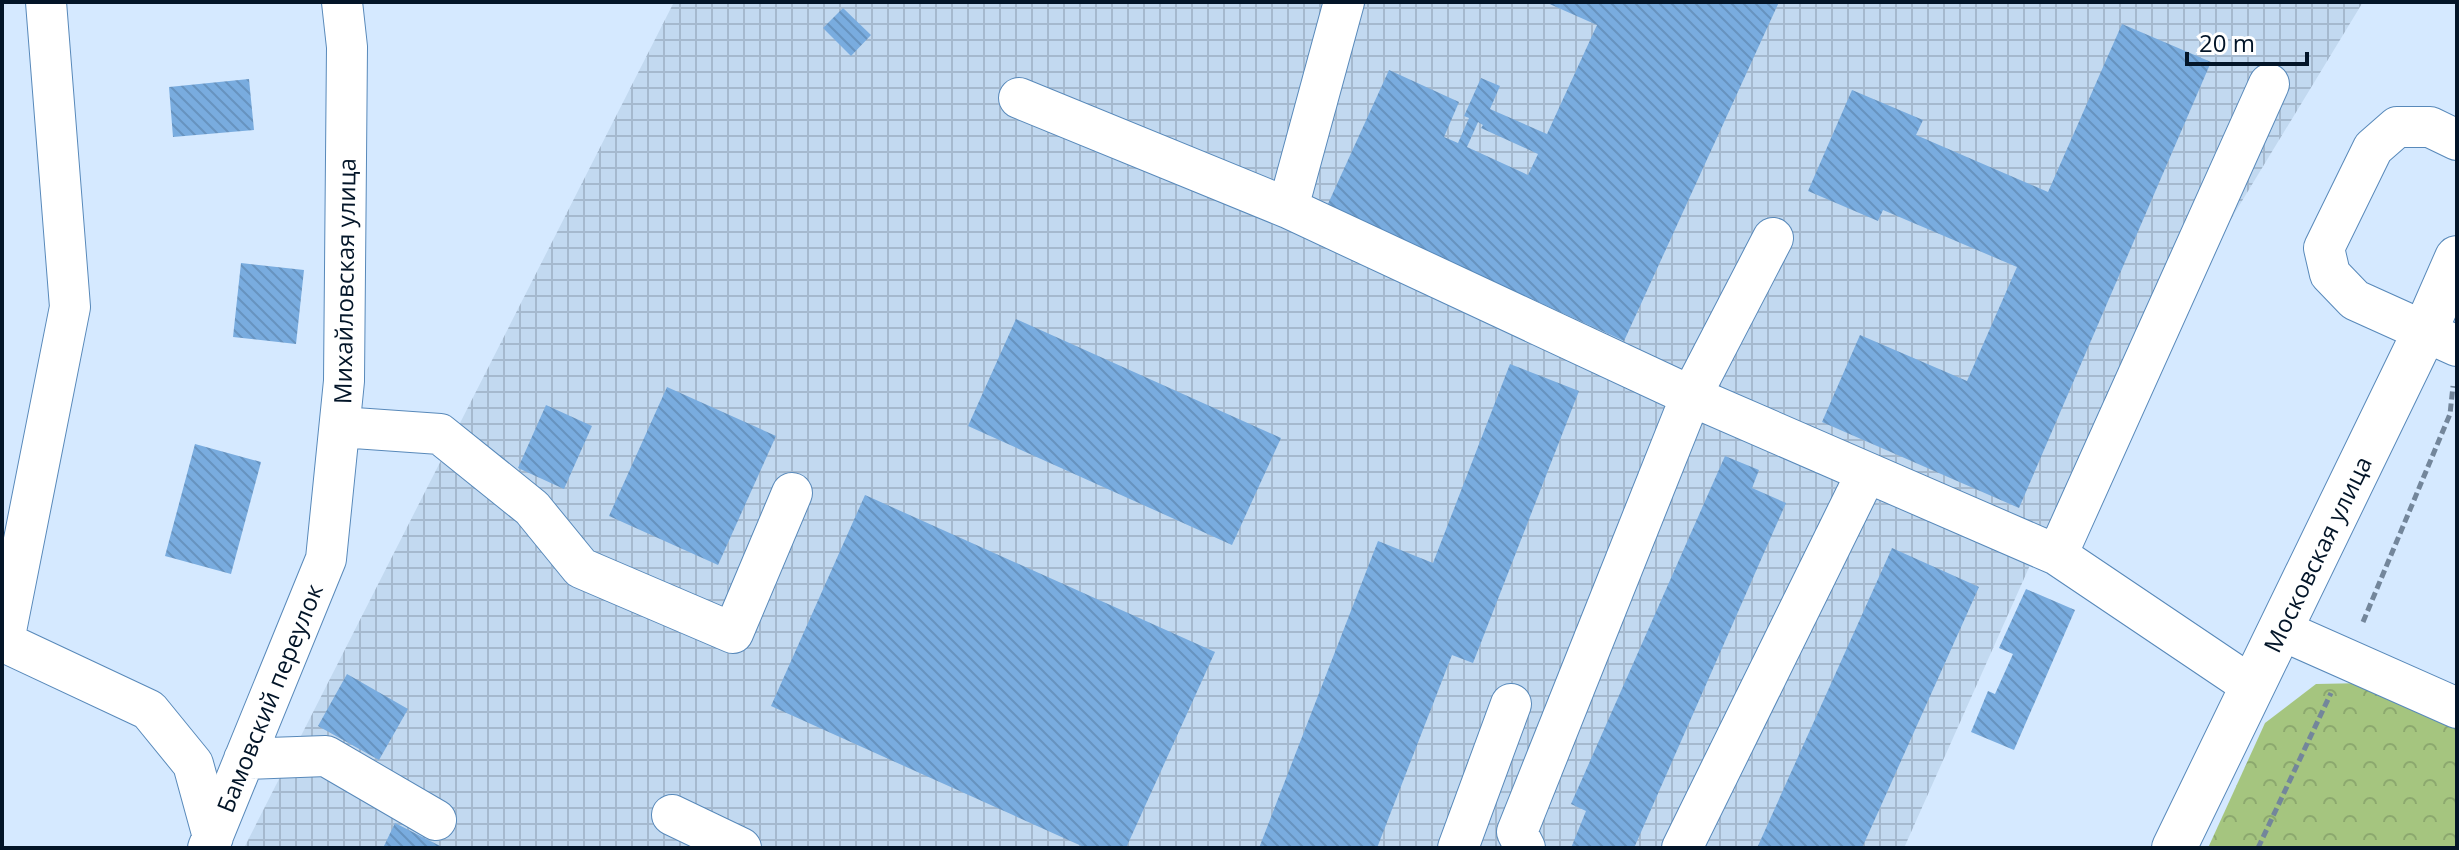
<svg xmlns="http://www.w3.org/2000/svg" width="2459" height="850" viewBox="0 0 2459 850" font-family="'Open Sans',sans-serif">
	<style>
		.industrial { fill: url(#industrial-grid) }
		.forest { fill: url(#forest-crowns) }
		.building { fill: url(#building-back-hatch); fill-rule: evenodd }
		.lines { fill: none; stroke-linecap: round; stroke-linejoin: round }
		.minor-casing { stroke: #5889ba; stroke-width: 42 }
		.major-casing { stroke: #5889ba; stroke-width: 46 }
		.path { stroke: #73869b; stroke-width: 5; stroke-dasharray: 8 4; stroke-linecap: butt }
		.minor { stroke: #fff; stroke-width: 40 }
		.major { stroke: #fff; stroke-width: 44 }
		.labels { text-anchor: middle; dominant-baseline: central; stroke-width: 7; stroke-linejoin: round; paint-order: stroke }
		.street-label { font-size: 24px; fill: #031528; stroke: #fff }
	</style>
	<defs>
		<pattern id="industrial-grid" width="8" height="8" patternUnits="userSpaceOnUse" patternTransform="scale(2)"><rect width="8" height="8" fill="#c2d9f0"/><path d="M0 4h8M4 0v8" fill="none" stroke="#a5b9ce"/></pattern>
		<pattern id="forest-crowns" width="20" height="18" patternUnits="userSpaceOnUse" patternTransform="scale(2)"><rect width="20" height="18" fill="#a5c57f"/><path d="M2 6a3 3 0 1 1 6 0M12 15a3 3 0 1 1 6 0" fill="none" stroke="#8ca86e"/></pattern>
		<pattern id="building-back-hatch" width="6" height="6" patternUnits="userSpaceOnUse" patternTransform="scale(2)"><rect width="6" height="6" fill="#79acdf"/><path d="M-1 5l2 2M0 0l6 6M5-1l2 2" fill="none" stroke="#6793bf"/></pattern>
	</defs>
	<rect width="100%" height="100%" fill="#d5e9ff"/>
	<path class="industrial" d="M674,2H2363L2056,507L1904,848H244Z"/>
	<path class="forest" d="M2365,683L2457,723V848H2208L2265,723L2316,684Z"/>
	<path class="building" d="M1545,2H1779L1624,341L1327,206L1389,70L1459,102L1444,137L1458,143L1469,118L1464,116L1481,78L1500,86L1490,109L1547,134L1597,25ZM1478,122L1483,125L1481,128L1538,154L1528,175L1467,147Z
		M843,8L871,35L851,56L823,28Z
		M2122,24L2211,62L2019,508L1822,422L1860,335L1967,381L2017,267L1883,210L1878,221L1808,191L1852,90L1923,120L1916,135L2048,192Z
		M249,79L254,130L173,137L169,87Z
		M241,263L304,270L296,344L233,337Z
		M1016,319L1281,438L1232,545L968,426Z
		M1510,364L1579,391L1473,663L1452,655L1377,848H1259L1378,541L1433,563Z
		M667,387L776,436L718,565L609,516Z
		M546,405L592,426L564,489L518,468Z
		M195,444L261,462L231,574L165,556Z
		M1725,456L1759,470L1752,488L1786,503L1634,848H1571L1586,811L1571,804Z
		M865,495L1215,652L1126,848H1086L771,706Z
		M1892,548L1979,587L1862,848H1757Z
		M2026,589L2075,610L2014,750L1971,732L1988,691L1995,694L2013,654L1999,648Z
		M347,674L408,709L379,760L318,726Z
		M395,823L444,848H383Z"/>
	<g class="lines">
		<defs>
			<path id="minor" d="M1019,98L1288,208L1691,396L2057,555L2253,687
				M2457,140L2430,127H2397L2373,148L2324,248L2330,274L2355,300L2457,346
				M1288,208L1344,2
				M340,427L440,434L532,508L581,568L733,633L792,493
				M2057,555L2269,84
				M2281,630L2457,708
				M2,641L149,710L193,764L213,837
				M4,641L70,307L46,2
				M244,759L326,756L436,820
				M672,815L741,848
				M208,848L326,559L344,381L347,47L342,2
				M1458,848L1511,704
				M1525,848L1517,832L1691,396L1773,238
				M1682,848L1866,474"/>
			<path id="major" d="M2174,848L2425,331L2457,258"/>
		</defs>
		<use href="#minor" class="minor-casing"/>
		<use href="#major" class="major-casing"/>
		<path class="path" d="M2363,622L2450,414L2453,386
			M2258,848L2331,693"/>
		<use href="#minor" class="minor"/>
		<use href="#major" class="major"/>
	</g>
	<g class="labels">
		<g class="street-label">
			<text transform="translate(344 281) rotate(-89)">Михайловская улица</text>
			<text transform="translate(2317 554) rotate(-64)">Московская улица</text>
			<text transform="translate(269 698) rotate(-68)">Бамовский переулок</text>
		</g>
	</g>
	<rect width="2459" height="850" fill="none" stroke="#031528" stroke-width="8"/>
	<path d="M2187 52v12h120v-12" fill="none" stroke="#031528" stroke-width="4"/>
	<text x="2199" y="52" font-size="24" fill="#031528" stroke="#ffffff" stroke-width="6" paint-order="stroke">20 m</text>
</svg>
